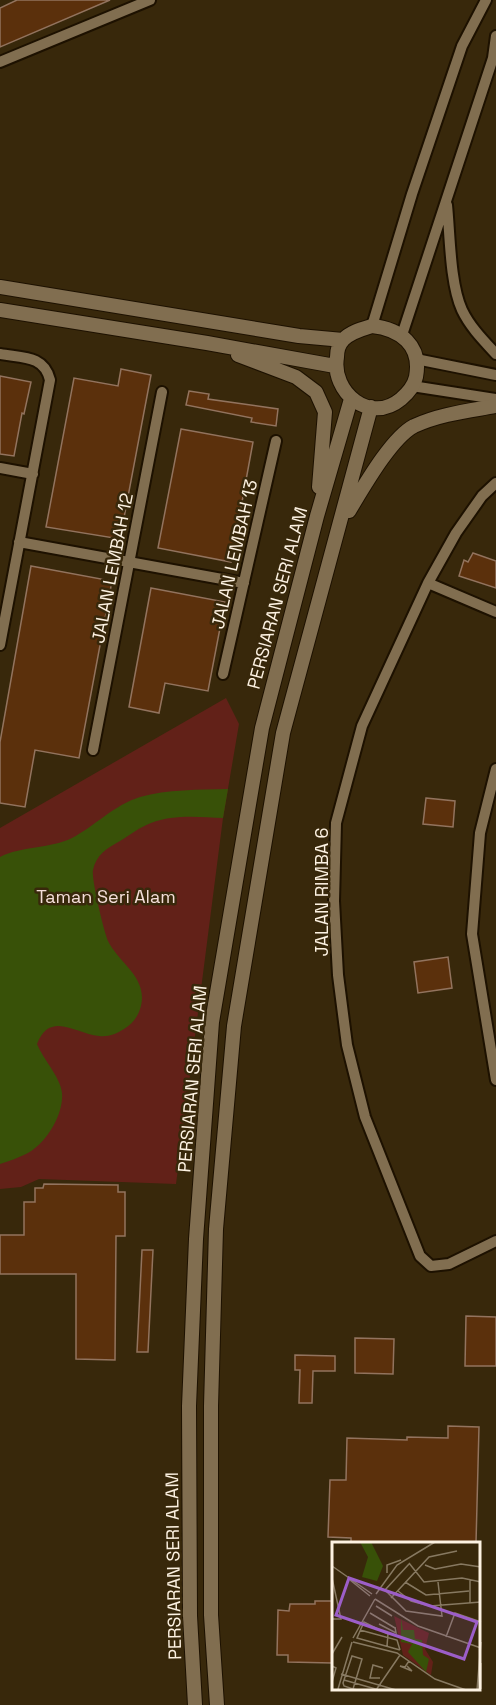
<svg xmlns="http://www.w3.org/2000/svg" width="496" height="1705" viewBox="0 0 496 1705" font-family="'Space Grotesk',sans-serif">
	<style>
		.green { fill: #622118 }
		.water { fill: #385108 }
		.building { fill: #5b300c; stroke: #92735e; stroke-width: 1.5 }
		.lines { fill: none; stroke-linecap: round; stroke-linejoin: round }
		.minor-casing { stroke: #1d1100; stroke-width: 14 }
		.tertiary-casing { stroke: #1d1100; stroke-width: 16 }
		.minor { stroke: #816e50; stroke-width: 10 }
		.tertiary { stroke: #816e50; stroke-width: 14 }
		.labels { text-anchor: middle; dominant-baseline: central; stroke-width: 5; stroke-linejoin: round; paint-order: stroke }
		.street-label { font-size: 18px; fill: #fdf2e2; stroke: #38280b }
		.park-label { font-size: 18px; fill: #f4ded9; stroke: #38280b }
		.inset-road { fill: none; stroke: #877961; stroke-width: 1.5 }
		.view { fill: #9c5ec8; fill-opacity: 0.15; stroke: #9c5ec8; stroke-width: 3 }
		.inset-edge { fill: none; stroke: #fdf2e2; stroke-width: 3 }
	</style>
	<rect width="100%" height="100%" fill="#38280b"/>
	<path class="green" d="M226,698L239,724L223,818L176,1184L39,1179L21,1187L0,1189V828Z"/>
	<path class="water" d="M228,789L223,818C200,817 174,814 151,823C140,827 130,835 120,841C107,848 96,855 93,870C91,878 104,932 108,941C119,964 152,979 139,1012C136,1019 131,1025 124,1029C116,1034 109,1037 99,1036C76,1034 50,1010 37,1044C43,1059 61,1078 62,1093C64,1115 45,1145 26,1154C18,1158 9,1161 0,1164V857C21,846 49,849 72,838C95,826 114,805 140,797C167,789 199,790 228,789Z"/>
	<path class="building" d="M17,0H110L0,47V8Z
		M121,369L151,375L120,539L46,527L74,378L118,386Z
		M0,376L31,382L24,414L22,413L14,456L0,454Z
		M189,391L209,394L208,399L278,409L276,426L251,422L252,418L186,405Z
		M181,429L253,442L231,562L158,548Z
		M473,553L496,561V588L459,576L464,560L468,562Z
		M31,566L112,581L79,758L35,750L25,807L0,803V742Z
		M151,588L225,602L208,691L165,683L159,713L129,707Z
		M426,798L455,801L453,827L423,824Z
		M448,957L452,988L418,993L414,962Z
		M44,1184L118,1185V1192H125V1236H116L115,1360L76,1359V1274H0V1235H24V1202H35V1188H43Z
		M142,1250H153L148,1352H137Z
		M466,1316L496,1317V1366H465Z
		M355,1338L394,1339L393,1374L355,1373Z
		M295,1355L335,1356V1371H313L312,1403H299L300,1370H295Z
		M448,1426L479,1427L476,1543H351V1538L328,1537L330,1480H346L347,1438L407,1440V1437L448,1438Z
		M315,1601H333L334,1647H332V1663L288,1662V1655H277L278,1610L289,1611L290,1604H315Z"/>
	<g class="lines">
		<defs>
			<path id="minor" d="M0,62L150,0
				M447,205C450,235 450,284 462,310C470,327 484,341 496,354
				M372,326L412,194L462,46L486,0
				M402,335L493,58L496,36
				M0,354C22,358 44,355 50,380L0,645
				M416,359L496,375
				M412,386L496,399
				M0,468L33,474
				M496,483L482,496L456,533L428,583L362,726L336,823L334,901L338,975L347,1045L365,1117L420,1256L431,1266L449,1264L496,1241
				M19,542L244,583
				M428,583L496,612
				M223,674L276,441
				M93,750L162,392
				M496,769L480,833L472,934L496,1080"/>
			<path id="tertiary" d="M0,287L299,336L343,340
				M0,310L207,343L335,366
				M372,326C400,329 422,345 416,377C414,386 408,393 401,399C370,425 331,392 337,357C337,351 339,344 343,340C350,332 362,329 372,326Z
				M238,355L296,377L316,392L325,412L319,487
				M349,511C363,488 391,438 414,426C440,414 468,411 496,406
				M195,1705L190,1616L189,1406L196,1239L212,1022L262,728L317,516L351,399
				M217,1705L211,1615V1406L216,1229L234,1026L283,733L371,407"/>
		</defs>
		<use href="#minor" class="minor-casing"/>
		<use href="#tertiary" class="tertiary-casing"/>
		<use href="#minor" class="minor"/>
		<use href="#tertiary" class="tertiary"/>
	</g>
	<g class="labels">
		<g class="street-label">
			<text transform="translate(234 554) rotate(-77)">JALAN LEMBAH 13</text>
			<text transform="translate(112 568) rotate(-79)">JALAN LEMBAH 12</text>
			<text transform="translate(277 598) rotate(-75)">PERSIARAN SERI ALAM</text>
			<text transform="translate(321 892) rotate(-90)">JALAN RIMBA 6</text>
			<text transform="translate(192 1079) rotate(-85)">PERSIARAN SERI ALAM</text>
			<text transform="translate(173 1566) rotate(-91)">PERSIARAN SERI ALAM</text>
		</g>
		<g class="park-label">
			<text x="106" y="896">Taman Seri Alam</text>
		</g>
	</g>
	<g transform="translate(332 1542)">
		<rect width="148" height="148" fill="#38280b"/>
		<path d="M62,74L97,91L93,107L101,120L99,133L71,113Z" fill="#622118"/>
		<path d="M39,0L51,24L45,39L30,35L36,15L28,0ZM69,76L71,88H82L83,97L90,98L91,113L97,117L94,130L76,110L80,102L69,100Z" fill="#385108"/>
		<path class="inset-road" d="M77,21L92,40L130,36L149,40M77,22L53,48L74,69L110,74L106,40M93,23L103,27L129,22L149,25M0,24L40,52M55,31V23L69,18M0,36L9,77H0M18,38L38,54M73,40L94,53L137,49M66,49L79,59L98,64L149,60M44,52L65,23L103,0M59,56L97,15L125,9M43,57L86,84L149,106M138,61V37M44,64L60,74M38,71L63,86M47,82L64,91L63,85M28,88L65,98L68,108M114,95L123,71L149,80M21,96L43,57M21,100L65,111L103,137L134,148M55,104L56,92L32,80L25,96L68,108M0,112L10,95M149,121V147M0,124L4,126L0,140M75,124L80,129L68,124L73,125L77,119M9,132L64,148M48,136H38L40,127L41,123L51,126M12,138L47,148M6,147L20,100M21,147L30,117L20,114L11,141L12,144L21,147L26,148M44,148L68,113M145,148L149,100"/>
		<path class="view" d="M17,36L145,80L132,117L4,73Z"/>
		<rect width="148" height="148" class="inset-edge"/>
	</g>
</svg>
